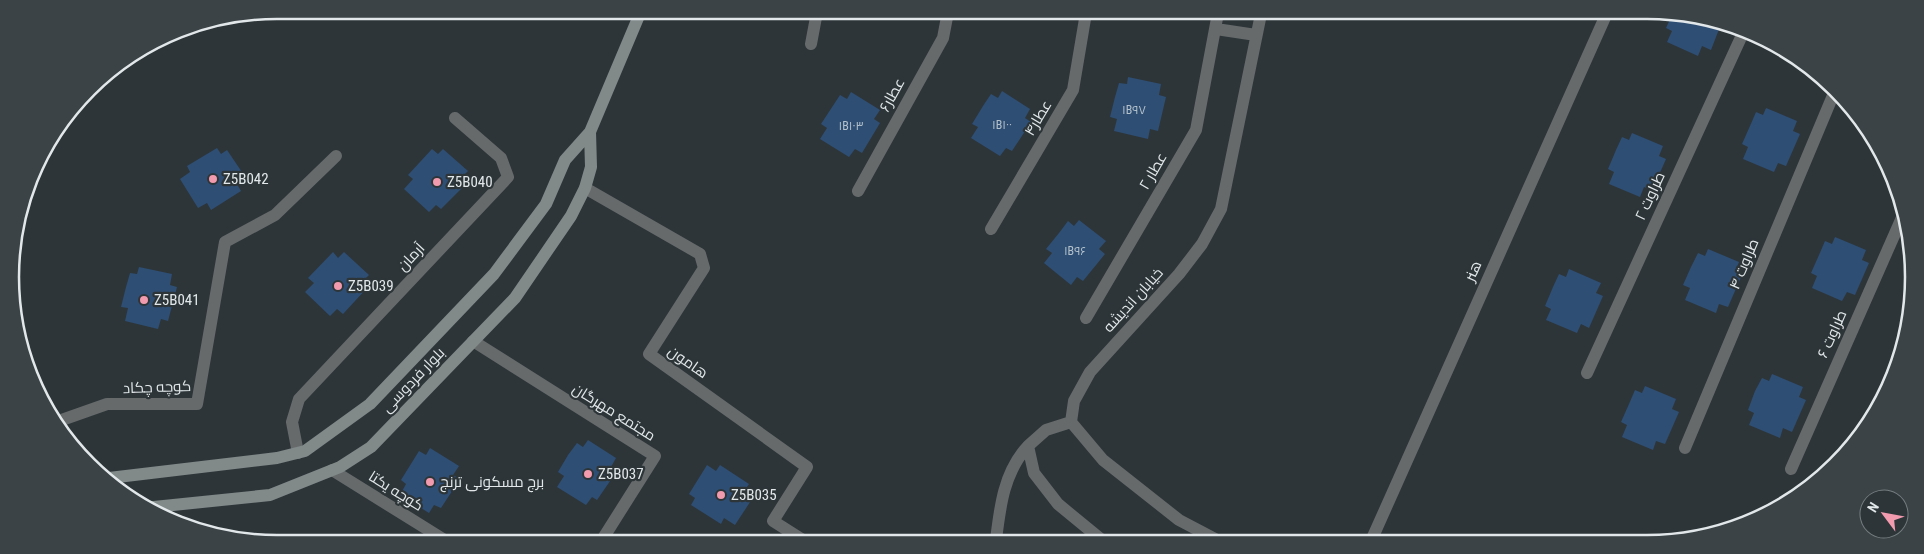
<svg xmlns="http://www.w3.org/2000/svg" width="1924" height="554" viewBox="0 0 1924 554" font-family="'Roboto Condensed',Cairo,sans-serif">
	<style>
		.building { fill: #2e4e74 }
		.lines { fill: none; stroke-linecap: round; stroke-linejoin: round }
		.minor { stroke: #666a6b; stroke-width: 12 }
		.tertiary { stroke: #666a6b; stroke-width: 12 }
		.secondary { stroke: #818989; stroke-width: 12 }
		.poi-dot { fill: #f29aae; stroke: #2d3539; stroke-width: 2 }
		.labels { text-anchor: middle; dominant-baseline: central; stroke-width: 4.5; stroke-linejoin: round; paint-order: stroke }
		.number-label { font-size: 12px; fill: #b5c2cc }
		.street-label { font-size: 15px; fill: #e2e8ea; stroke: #2d3539 }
		.poi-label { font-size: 15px; fill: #e2e8ea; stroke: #2d3539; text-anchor: start }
		.rim { fill: none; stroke: #e2e8ea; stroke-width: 2.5 }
	</style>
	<rect width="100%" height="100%" fill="#2d3539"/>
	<path class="building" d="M1672,15H1699L1721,24L1711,50L1702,46L1698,56L1667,42L1672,31L1666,28Z
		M1128,77L1161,84L1159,95L1166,97L1158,131L1150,129L1148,139L1114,131L1117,119L1110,117L1115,97L1119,83L1127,84Z
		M1002,91L1030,109L1025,118L1031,122L1012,151L1006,148L1000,156L971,138L978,127L972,124L983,106L991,94L998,98Z
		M851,92L880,110L874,119L880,123L862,153L855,149L849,157L820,139L827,128L821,124L840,95L847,99Z
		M1766,108L1797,121L1793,131L1800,134L1786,166L1778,163L1774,172L1743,159L1748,147L1742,144L1750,126L1756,112L1763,115Z
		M1632,133L1663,146L1659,156L1666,159L1652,191L1644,187L1640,197L1609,184L1614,172L1608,169L1616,150L1622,137L1629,140Z
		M217,148L221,154L227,150L246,178L237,184L241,191L211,210L207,203L198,208L180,179L190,172L187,166Z
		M432,149L438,154L443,149L468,171L460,179L466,184L441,209L436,205L429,212L404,189L413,179L408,175Z
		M1079,220L1106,241L1099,249L1105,254L1083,281L1077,277L1071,285L1044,263L1052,253L1046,249L1059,233L1068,221L1074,226Z
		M1835,237L1866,250L1862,260L1869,263L1855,295L1847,292L1842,301L1812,288L1817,276L1811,273L1819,255L1825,241L1832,244Z
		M1708,249L1739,262L1735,272L1742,275L1728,307L1719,304L1716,313L1685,300L1690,288L1683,285L1691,267L1698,253L1705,256Z
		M333,252L338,258L344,252L369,275L361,283L367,288L343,314L337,309L330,316L305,292L314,283L308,278Z
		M139,267L172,274L170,285L177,287L168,321L161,319L158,329L125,321L128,308L121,307L126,287L130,273L137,274Z
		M1569,269L1601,283L1596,293L1603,296L1589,328L1581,324L1577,333L1546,320L1551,309L1545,306L1553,287L1559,274L1566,277Z
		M1772,374L1803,387L1799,397L1806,400L1792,432L1783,428L1780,438L1749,425L1754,413L1748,410L1755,391L1762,378L1769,381Z
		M1645,386L1676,399L1672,409L1679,412L1665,444L1656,441L1653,450L1622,437L1627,425L1621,422L1629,404L1635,390L1642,393Z
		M588,440L616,458L611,467L617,471L597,500L592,497L586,505L557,487L564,476L558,472L568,455L577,443L583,447Z
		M430,448L459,466L453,475L460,479L441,508L434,505L429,513L400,495L406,484L401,480L419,451L426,455Z
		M707,465L716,471L720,465L749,484L745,490L754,496L735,525L724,518L721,524L691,505L695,498L689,494Z"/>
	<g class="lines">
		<path class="minor" d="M1216,29L1256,35
			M811,44L817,12
			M585,188L700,254L704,268L649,354L807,467L773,521L803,540
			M858,191L943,38L948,12
			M991,229L1073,90L1086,13
			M1086,318L1196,130L1218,13
			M473,341L655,456L602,540
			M1587,373L1743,33
			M56,422L107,404H197L225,242L275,215L336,156
			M1071,422L1046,430L1028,446L1034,473L1058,504L1103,541
			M1685,448L1834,93
			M298,453L292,422L299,399L508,177L501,158L455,118
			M1791,469L1904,213
			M332,470L443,539
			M996,540C1000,506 1004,472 1028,446
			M1219,541L1179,520L1103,460L1071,422L1074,401L1090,372L1179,274L1202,244L1221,209L1261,14"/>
		<path class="tertiary" d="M1371,541L1606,15"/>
		<path class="secondary" d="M109,478L277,458L305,451L370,404L494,274L546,204L565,160L590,132L641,11
			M144,508L270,495L340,467L371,447L515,298L571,216L585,188L591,167L590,132"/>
	</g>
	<g class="poi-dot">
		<circle cx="213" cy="179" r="5"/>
		<circle cx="437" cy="182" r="5"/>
		<circle cx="338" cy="286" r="5"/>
		<circle cx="144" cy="300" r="5"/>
		<circle cx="588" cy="474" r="5"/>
		<circle cx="430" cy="482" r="5"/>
		<circle cx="721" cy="495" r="5"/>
	</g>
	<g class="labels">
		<g class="number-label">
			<text x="1134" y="110">۱B۹۷</text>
			<text x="1002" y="125">۱B۱۰۰</text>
			<text x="851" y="126">۱B۱۰۳</text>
			<text x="1075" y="251">۱B۹۶</text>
		</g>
		<g class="street-label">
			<text transform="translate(892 95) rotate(-61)">عطار۶</text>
			<text transform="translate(1038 118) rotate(-59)">عطار۴</text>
			<text transform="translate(1153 171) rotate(-60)">عطار ۲</text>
			<text transform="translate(1650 196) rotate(-65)">طراوت ۲</text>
			<text transform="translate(411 257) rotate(-47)">آرمان</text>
			<text transform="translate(1744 264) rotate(-67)">طراوت ۴</text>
			<text transform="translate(1473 271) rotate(-66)">هنر</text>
			<text transform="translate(1133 300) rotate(-48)">خیابان اندیشه</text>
			<text transform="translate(1832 334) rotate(-66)">طراوت ۶</text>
			<text transform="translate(688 362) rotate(35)">هامون</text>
			<text transform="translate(413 380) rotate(-46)">بلوار فردوسی</text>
			<text transform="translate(157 387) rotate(-2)">کوچه چکاد</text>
			<text transform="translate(614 412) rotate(32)">مجتمع مهرگان</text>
			<text transform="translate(396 491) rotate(32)">کوچه یکتا</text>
		</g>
		<g class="poi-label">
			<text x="223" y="179">Z5B042</text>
			<text x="447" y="182">Z5B040</text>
			<text x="348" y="286">Z5B039</text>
			<text x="154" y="300">Z5B041</text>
			<text x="598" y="474">Z5B037</text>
			<text x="440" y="482">برج مسکونی ترنج</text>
			<text x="731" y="495">Z5B035</text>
		</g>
	</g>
	<path d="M0 0H1924V554H0ZM277 19H1647A258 258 0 0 1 1905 277V277A258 258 0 0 1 1647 535H277A258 258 0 0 1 19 277V277A258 258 0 0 1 277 19Z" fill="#3b4347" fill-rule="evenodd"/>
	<path class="rim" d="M277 19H1647A258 258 0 0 1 1905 277V277A258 258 0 0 1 1647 535H277A258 258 0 0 1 19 277V277A258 258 0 0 1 277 19Z"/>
	<g transform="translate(1884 514) rotate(302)"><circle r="24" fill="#2d3539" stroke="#757d80"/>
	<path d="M0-4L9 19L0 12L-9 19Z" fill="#f29aae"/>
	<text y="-8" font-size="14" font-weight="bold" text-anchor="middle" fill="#e2e8ea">N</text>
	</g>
</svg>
